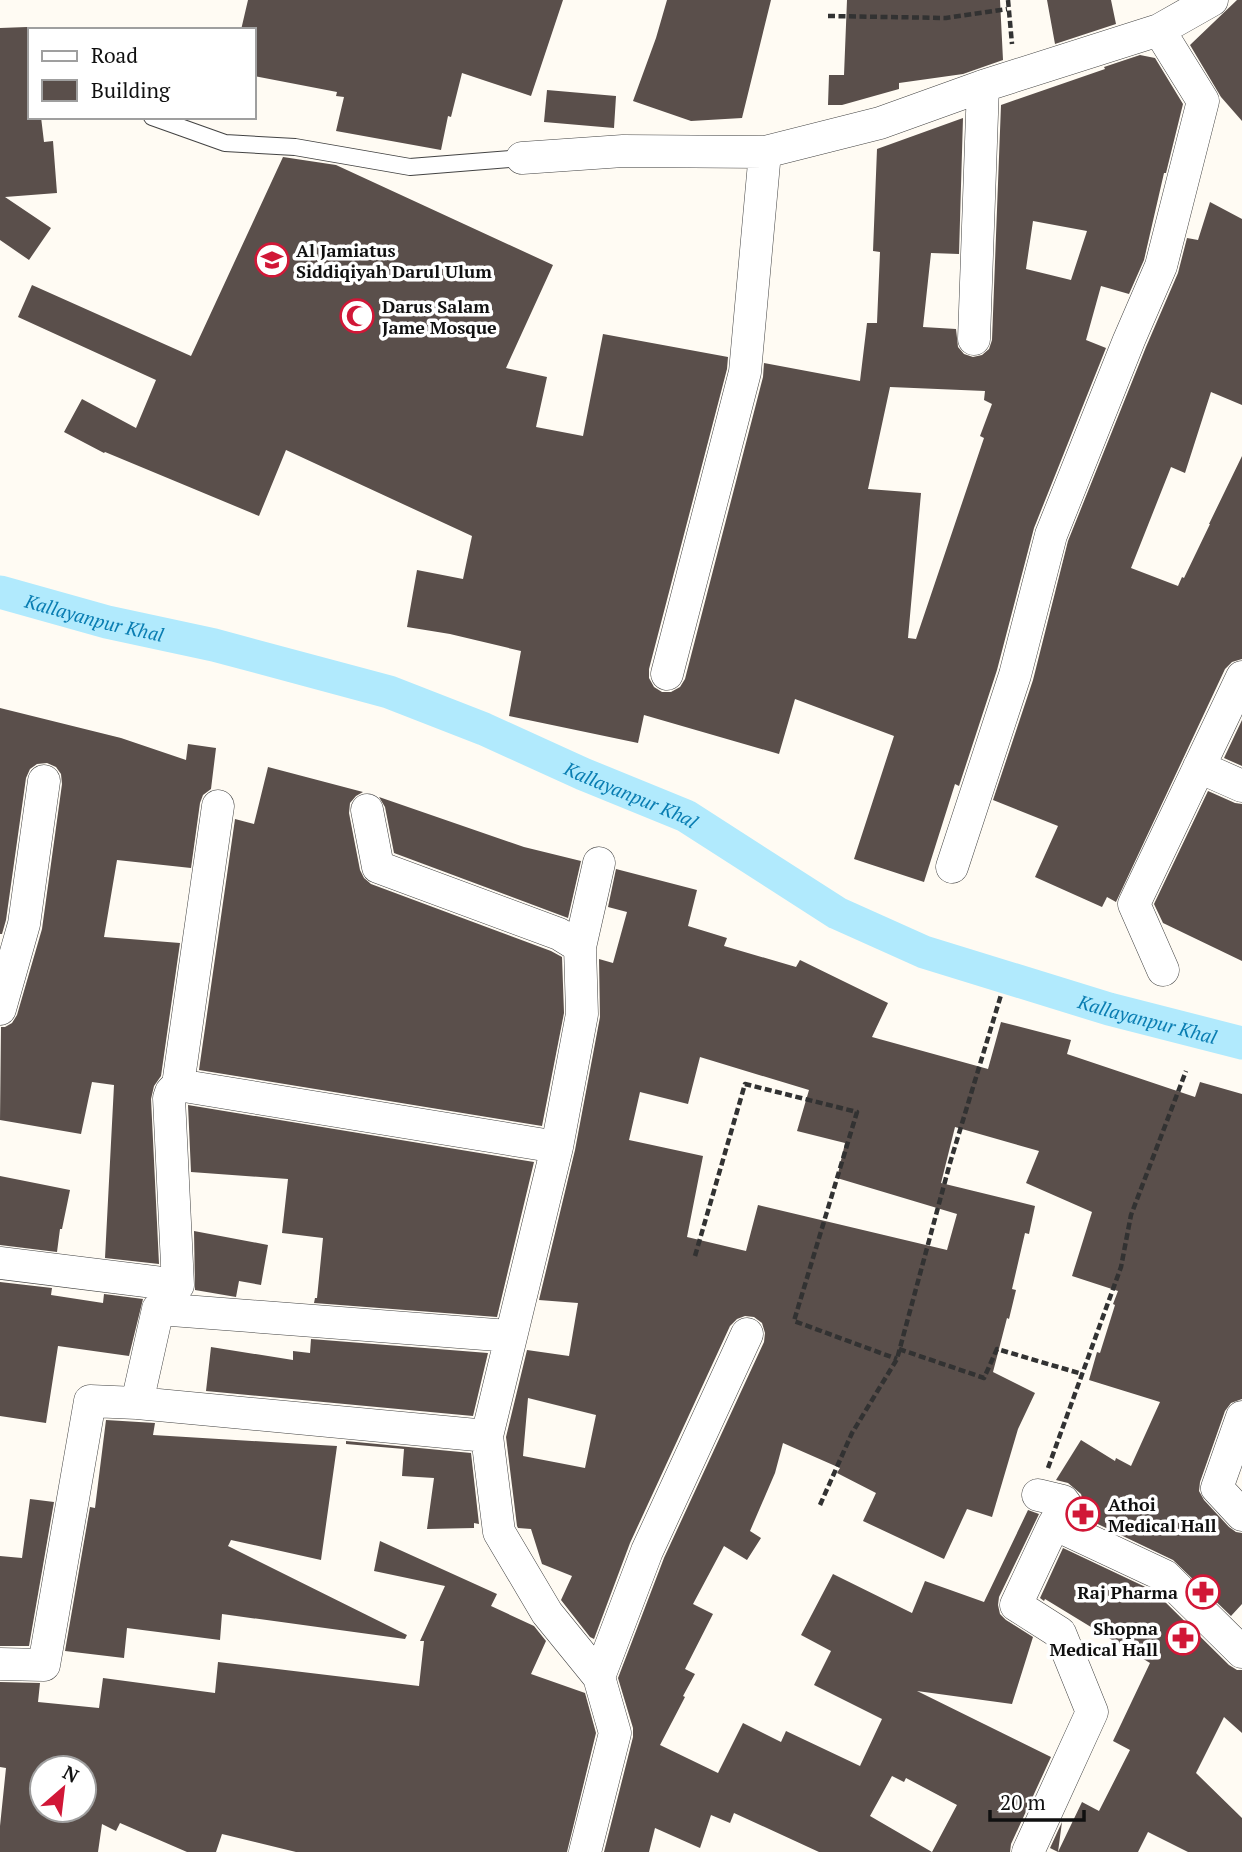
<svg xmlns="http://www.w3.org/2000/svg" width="1242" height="1852" viewBox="0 0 1242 1852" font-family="'PT Serif',serif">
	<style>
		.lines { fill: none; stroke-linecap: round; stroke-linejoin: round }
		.canal { stroke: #b1eafd; stroke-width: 33 }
		.building { fill: #5a4f4b; fill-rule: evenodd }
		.lane-casing { stroke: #434343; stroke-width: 18 }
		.street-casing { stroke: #434343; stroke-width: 33 }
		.path { stroke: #323232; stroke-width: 4.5; stroke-dasharray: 7 3.5; stroke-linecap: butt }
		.lane { stroke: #fff; stroke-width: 16 }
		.street { stroke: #fff; stroke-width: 32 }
		.labels { text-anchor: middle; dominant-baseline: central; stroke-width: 7; stroke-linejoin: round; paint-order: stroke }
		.poi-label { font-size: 18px; font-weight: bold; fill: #101010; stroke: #fff; text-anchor: start }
		.water-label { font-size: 19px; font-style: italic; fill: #097db2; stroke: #fff }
	</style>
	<rect width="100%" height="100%" fill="#fffbf3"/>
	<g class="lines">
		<path class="canal" id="s1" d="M0,592L107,622L214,645L389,692L484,729L583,774L686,816L837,913L924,952L1109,1009L1242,1043"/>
	</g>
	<path class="building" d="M248,0H563L531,96L462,73L451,117L448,116L441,150L336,131L344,97L336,96L337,92L254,76V30H241Z
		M667,0H771L742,118L691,121L633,101L656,38Z
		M847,0H1000L1003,60L963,74L899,83V89L842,105H828L829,75H844Z
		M1047,0H1111L1116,24L1055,44Z
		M1237,0H1242V121L1221,97L1190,45Z
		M27,27V109H30V117H41L44,142L53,141L57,193L5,197L51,228L29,260L0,240V28Z
		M1140,55L1155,58L1183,104L1166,173H1164L1144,260L1129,294L1101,286L1086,340L1106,348L1034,528L997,670L959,786L955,784L924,882L854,859L894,736L795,699L779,754L644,715L638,743L509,716L521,651L450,634L407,627L417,570L463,579L472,536L286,450L259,516L105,452L104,453L64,432L82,399L136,428L156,380L18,317L32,285L191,356L283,157L336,165L553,265L506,368L547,377L536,427L583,436L603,334L728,357L727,369L649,669V678L654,687L662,692H671L680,687L685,679L763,377L764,363L860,381L867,323H877L880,252L873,251L877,149L963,118L959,254L931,253L923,327L956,329L958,347L964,354L973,357L982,355L989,349L992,340L1001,105L1105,69L1104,67ZM1033,221L1087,231L1071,280L1026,269ZM890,387L985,391L984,400L992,404L980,436L984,438L916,639L908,638L921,493L868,489Z
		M547,90L616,96L614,128L544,122Z
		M1210,202L1242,219V405L1211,392L1185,473L1171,467L1131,568L1178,586L1182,577L1184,578L1210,524H1209L1242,456V659L1232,662L1225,669L1116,902L1107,897L1102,907L1035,877L1058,826L993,800L1033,680L1068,541L1146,347L1178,273L1187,238L1198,240Z
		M0,708L121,738L186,760L188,744L216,748L211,789L203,795L200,803L191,868L117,860L104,937L180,943L161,1076L154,1086L151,1099L159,1264L105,1258L114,1085L92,1082L81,1134L0,1120L1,1027H5L12,1023L17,1015L42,929L62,784L61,774L56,767L47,763L37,764L30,769L26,778L6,920L2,934H0Z
		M1242,720V766L1224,758Z
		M268,767L363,792L356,796L350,803L349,813L360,870L364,878L371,884L551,951L562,957L564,1013L542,1126L199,1070L235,819L254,824Z
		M1208,791L1235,803L1242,804V961L1163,923L1154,904Z
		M379,797L524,847L581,861L568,918L394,853L385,807Z
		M616,869L697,890L688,926L727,938L724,946L796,967L800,960L888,1003L872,1037L988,1069L1001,1022L1071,1040L1067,1054L1195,1097L1200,1082L1242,1094V1399L1231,1403L1225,1411L1200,1482L1199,1491L1204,1500L1229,1527L1236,1532L1242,1533V1604L1231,1616L1173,1560L1081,1516L1084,1505L1081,1494L1068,1483L1056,1480L1081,1440L1115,1461L1116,1458L1131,1466L1160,1402L1089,1380L1097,1352L1100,1353L1115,1305L1113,1304L1118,1291L1072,1276L1092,1212L1026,1183L1039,1151L955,1127L941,1183L1035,1206L1029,1234L1025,1233L1012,1289L1016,1290L1009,1319L1007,1318L993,1372L1035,1393L1018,1429L992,1517L967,1509L944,1559L863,1521L876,1493L837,1473L840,1468L783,1443L775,1473L750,1531L761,1538L747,1560L724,1546L693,1604L713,1614L685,1669L695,1674L683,1696L685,1697L660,1745L718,1773L743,1723L781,1742L786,1731L860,1766L882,1719L814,1685L831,1651L801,1635L833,1574L912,1613L925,1581L984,1602L1028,1510L1039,1514L999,1597L998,1605L1000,1614L1006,1620L1033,1637L1012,1704L917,1691L1051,1757L1011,1844L1010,1852H932L957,1805L906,1778L904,1782L892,1776L870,1816L932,1852H819L734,1813L730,1823L711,1815L700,1848L655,1828L649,1852H604L633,1737V1728L618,1678L664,1558L764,1342L765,1333L762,1323L754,1317L745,1316L737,1319L730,1326L630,1543L594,1639L590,1637L561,1600L572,1576L542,1564L531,1529L518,1528L517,1526L506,1437L527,1350L569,1356L578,1303L539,1300L575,1150L600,1017L599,959L613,963L627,912L608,907ZM700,1057L809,1090L797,1131L845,1143L837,1178L957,1214L947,1250L758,1205L746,1251L687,1237L703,1156L629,1140L640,1092L688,1104ZM528,1398L596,1415L585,1468L523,1456Z
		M188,1105L534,1162L497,1317L314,1303L315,1298H317L323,1238L282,1233L288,1179L191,1172Z
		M0,1176L70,1190L62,1229H60L57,1252L0,1245Z
		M194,1231L268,1245L261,1285L239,1281L236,1297L195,1290Z
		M0,1282L52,1288L51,1295L103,1303L104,1294L143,1299L129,1356L58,1346L46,1423L0,1416Z
		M311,1339L488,1353L473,1416L206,1391L211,1347L293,1360V1351L310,1353Z
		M106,1420L155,1423L153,1435L337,1446L321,1560L231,1540L228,1546L407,1635L405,1639L222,1614L220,1640L127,1628L124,1658L65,1651L90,1507L95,1508Z
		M346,1441L471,1453L479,1524L474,1523V1528L427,1529L434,1478L402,1476L404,1449L346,1444Z
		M30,1499L54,1502L29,1646H0V1556L22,1558Z
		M380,1541L497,1594L491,1606L534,1626L546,1641L531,1674L585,1693L596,1733L567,1852H296L222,1834L216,1852H187L120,1823L116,1831L102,1824L98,1852H0V1826L6,1768L0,1767V1682L40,1683L38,1702L99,1708L103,1678L215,1693L218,1662L419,1686L424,1641H420L445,1586L374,1571ZM42,1768H84V1810H42Z
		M1063,1548L1154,1591L1229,1665L1237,1670H1242V1733L1224,1717L1196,1773L1242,1818V1852H1188L1148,1832L1138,1852H1058L1082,1802L1099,1811L1130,1750L1113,1741L1150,1663L1045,1599L1044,1601L1040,1598Z
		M1062,1822L1058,1852L1050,1848Z"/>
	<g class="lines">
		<defs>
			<path id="lane" d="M152,117L225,143L295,147L410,167L522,158"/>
			<path id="street" d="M522,158L623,151L765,152L880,123L983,86L1159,30L1212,0
				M974,339L983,86
				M667,674L745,372L765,152
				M1199,767L1242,786
				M367,810L378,867L559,934L580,947
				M952,867L1015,675L1051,535L1129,340L1161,266L1203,101L1159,30
				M1163,970L1134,904L1242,677
				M0,1009L24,924L44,781
				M178,1085L557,1147
				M0,1263L178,1285
				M158,1309L511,1336
				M137,1403L487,1436
				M1242,1417L1217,1488L1242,1515
				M1038,1495L1063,1501L1066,1505L1054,1524L1165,1576L1242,1652
				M0,1664L44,1665L90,1401L137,1403L158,1309L178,1285L169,1098L171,1092L178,1085L218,806
				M599,1677L647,1551L747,1334
				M585,1852L615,1733L599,1677L547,1613L499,1532L487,1436L557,1147L582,1014L580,947L599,863
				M1028,1852L1092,1712L1060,1633L1016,1605L1054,1524"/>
		</defs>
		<use href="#lane" class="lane-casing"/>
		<use href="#street" class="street-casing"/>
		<path class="path" d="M1008,0L1012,44
			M828,16L946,18L1007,9
			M695,1256L745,1084L857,1112L794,1321L897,1359
			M899,1349L984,1378L997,1349L1082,1374
			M1048,1468L1121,1267L1131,1215L1186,1071
			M820,1505L852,1433L897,1359L950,1163L1001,995"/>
		<use href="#lane" class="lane"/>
		<use href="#street" class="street"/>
	</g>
	<defs>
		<symbol id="university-ring" viewBox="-11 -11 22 22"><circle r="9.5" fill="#fff" stroke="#d11737" stroke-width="1.5"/><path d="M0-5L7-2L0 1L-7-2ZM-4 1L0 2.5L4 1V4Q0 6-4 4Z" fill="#d11737"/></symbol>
		<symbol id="mosque-ring" viewBox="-11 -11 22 22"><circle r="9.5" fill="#fff" stroke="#d11737" stroke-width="1.5"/><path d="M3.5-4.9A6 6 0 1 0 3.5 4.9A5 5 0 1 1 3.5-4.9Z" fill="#d11737"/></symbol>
		<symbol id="pharmacy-ring" viewBox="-11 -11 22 22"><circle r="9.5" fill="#fff" stroke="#d11737" stroke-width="1.5"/><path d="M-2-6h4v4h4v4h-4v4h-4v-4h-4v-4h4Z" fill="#d11737"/></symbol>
	</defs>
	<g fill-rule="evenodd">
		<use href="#university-ring" x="253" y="241" width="38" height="38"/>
		<use href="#mosque-ring" x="338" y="297" width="38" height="38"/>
		<use href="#pharmacy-ring" x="1064" y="1495" width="38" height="38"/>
		<use href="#pharmacy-ring" x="1184" y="1573" width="38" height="38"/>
		<use href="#pharmacy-ring" x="1164" y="1619" width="38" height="38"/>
	</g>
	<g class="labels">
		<g class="poi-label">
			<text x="296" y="250">Al Jamiatus<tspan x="296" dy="21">Siddiqiyah Darul Ulum</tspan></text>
			<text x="382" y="306">Darus Salam<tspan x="382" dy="21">Jame Mosque</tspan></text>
			<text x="1108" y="1504">Athoi<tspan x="1108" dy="21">Medical Hall</tspan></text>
			<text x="1178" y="1592" text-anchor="end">Raj Pharma</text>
			<text x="1158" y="1628" text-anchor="end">Shopna<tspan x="1158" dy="21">Medical Hall</tspan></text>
		</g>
		<g class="water-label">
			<text stroke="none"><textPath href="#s1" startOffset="98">Kallayanpur Khal</textPath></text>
			<text stroke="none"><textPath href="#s1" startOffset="665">Kallayanpur Khal</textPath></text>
			<text stroke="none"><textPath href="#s1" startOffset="1232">Kallayanpur Khal</textPath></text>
		</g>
	</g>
	<rect x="28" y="28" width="228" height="91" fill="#ffffff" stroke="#9f9f9f" stroke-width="2"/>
	<rect x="42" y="51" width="35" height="10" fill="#ffffff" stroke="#9f9f9f" stroke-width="2"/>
	<text x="91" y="63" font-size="21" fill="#101010">Road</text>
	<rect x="42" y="80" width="35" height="21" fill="#5a4f4b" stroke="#9f9f9f" stroke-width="2"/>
	<text x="91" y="98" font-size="21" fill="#101010">Building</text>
	<g transform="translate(63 1789) rotate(28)"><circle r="33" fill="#ffffff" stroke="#9f9f9f" stroke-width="2"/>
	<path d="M0-5L12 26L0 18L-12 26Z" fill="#d11737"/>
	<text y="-10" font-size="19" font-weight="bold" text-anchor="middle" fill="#101010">N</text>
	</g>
	<path d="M990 1810v10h94v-10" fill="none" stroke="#101010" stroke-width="3.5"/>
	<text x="1000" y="1810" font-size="21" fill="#101010" stroke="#ffffff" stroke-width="5" paint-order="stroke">20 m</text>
</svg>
